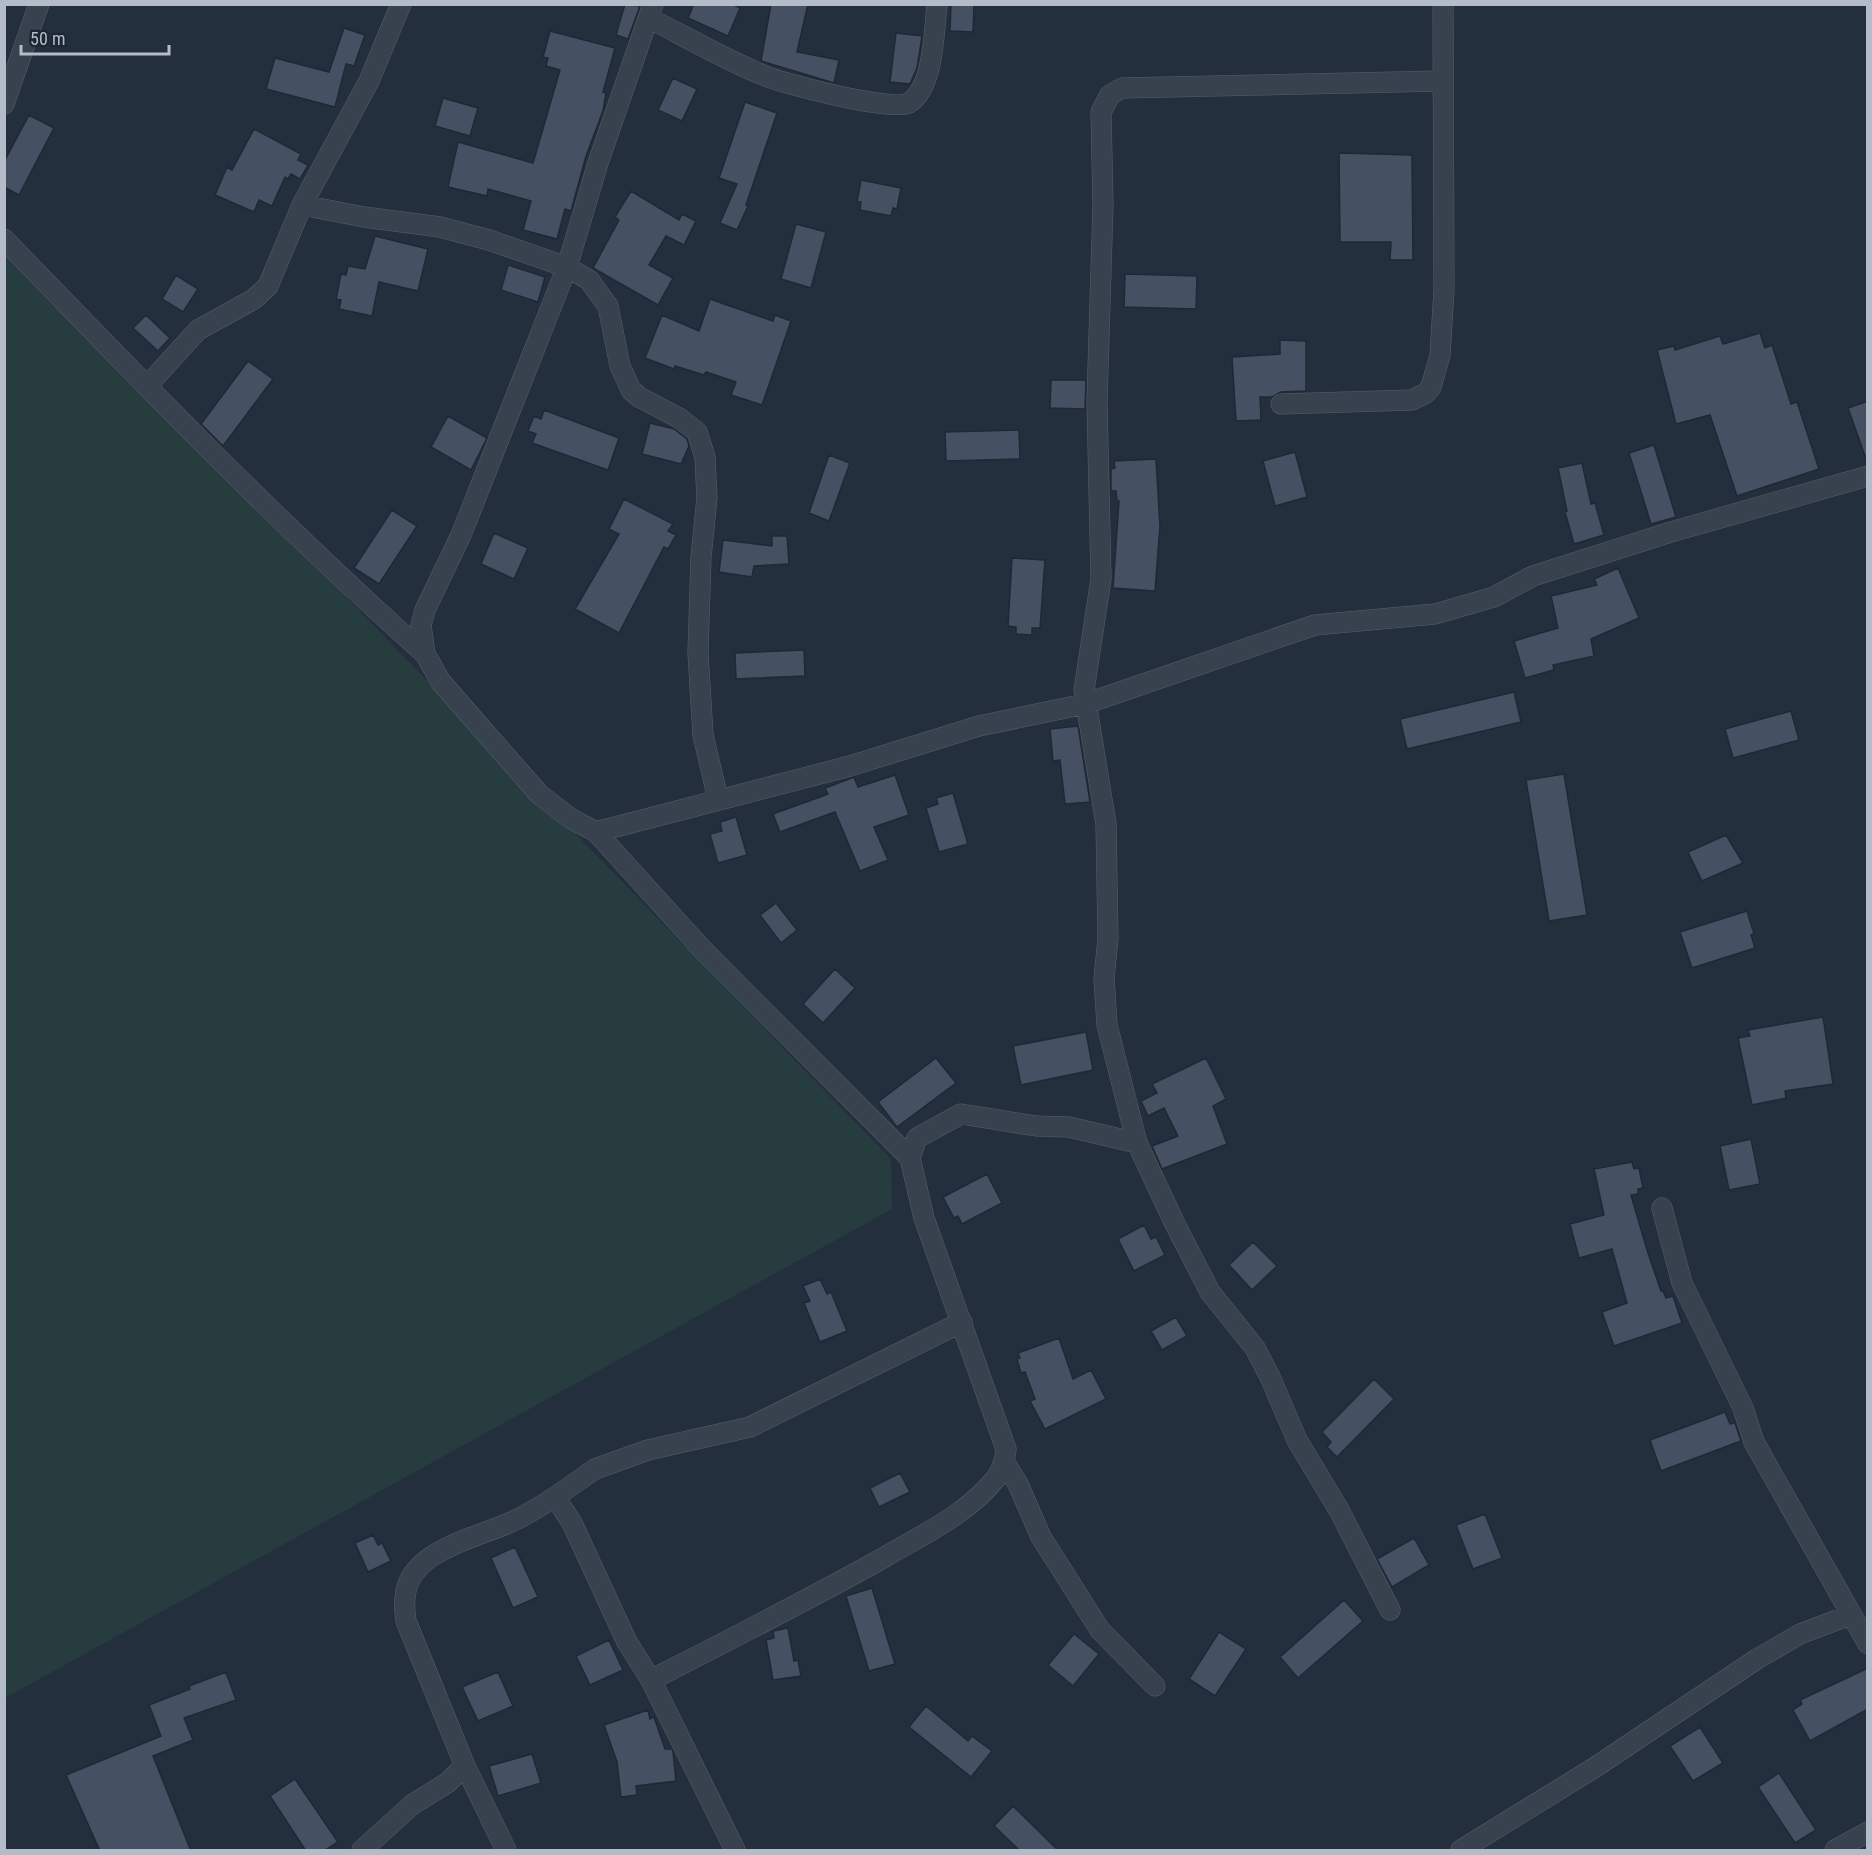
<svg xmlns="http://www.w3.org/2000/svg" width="1872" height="1855" viewBox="0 0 1872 1855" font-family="'Roboto Condensed',sans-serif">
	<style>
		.green { fill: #263c3f }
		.building { fill: #455162; stroke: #1f2835; stroke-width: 1.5 }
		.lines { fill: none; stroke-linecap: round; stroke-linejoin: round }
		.street-casing { stroke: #565f6c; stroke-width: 21 }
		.street { stroke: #38414e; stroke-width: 20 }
	</style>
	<rect width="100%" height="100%" fill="#242f3e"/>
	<path class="green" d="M4,244L891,1159L892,1209L5,1698Z"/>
	<path class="building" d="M625,4L640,6L628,39L616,35Z
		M694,4H732L740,8L728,36L688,18Z
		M771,4H808L797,52L839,60L834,83L761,61Z
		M951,4H974L973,32L950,31Z
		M344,28L365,35L354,66L346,64L335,107L266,89L275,58L329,72Z
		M550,31L615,48L603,92L606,93L603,111L586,156L571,211L565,209L557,239L523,230L531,201L488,189L487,196L448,187L458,142L533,163L560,70L546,66L548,58L543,57Z
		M896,33L922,36L917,68L910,84L890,82Z
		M673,78L697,89L682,121L658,110Z
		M443,98L478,108L470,136L435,126Z
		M745,102L777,113L746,205L748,206L737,230L720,223L737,184L719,178Z
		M29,115L54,128L19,195L4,187V162Z
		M254,129L301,154L298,160L308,165L300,179L291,174L288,179L285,177L272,206L259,200L254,212L215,195L227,167L232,170Z
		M1339,153L1412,155L1413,260H1390L1391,242H1340Z
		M861,180L901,188L897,209L893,208L891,216L860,210L861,202H857Z
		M631,191L679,220L682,214L696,221L684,245L666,236L649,265L673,278L658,305L593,268L619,220L615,217Z
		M796,224L826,232L811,288L781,279Z
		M375,236L428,249L418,291L379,282L372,316L339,309L341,300L336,299L341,274L346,275L348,266L365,269Z
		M508,265L545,277L538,302L501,290Z
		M1125,274L1197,276L1196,309L1124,307Z
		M176,275L198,289L183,312L162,299Z
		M710,299L773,321L775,315L791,321L762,405L731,395L736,382L706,372L704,375L675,366L674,369L645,358L662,315L699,331Z
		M146,315L170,338L158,351L133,328Z
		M1760,333L1765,348L1772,345L1791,404L1797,402L1819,469L1737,496L1710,415L1676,424L1657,350L1674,346L1675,350L1720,336L1723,344Z
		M1280,340L1306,341V391L1281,392L1272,397H1260L1261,420L1236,421L1232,357L1280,354Z
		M248,361L273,379L223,446L201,424Z
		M1051,380H1086L1085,409L1050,408Z
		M1868,401V456H1865L1848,408Z
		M544,410L619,438L608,470L532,443L536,434L528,431L534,416L541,419Z
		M448,416L487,438L471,470L431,447Z
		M650,423L674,429L687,439L689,446L681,464L642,454Z
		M1019,430L1020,459L946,461L945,432Z
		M1654,445L1676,517L1651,524L1629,453Z
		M1295,452L1307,497L1275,506L1263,461Z
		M829,455L850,463L829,521L809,513Z
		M1156,459L1160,526L1155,591L1113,588L1119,501H1117L1116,491H1111V469L1115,468L1114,461Z
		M1582,463L1591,504L1595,503L1604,535L1574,544L1565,512L1567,511L1558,468Z
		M624,499L673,524L668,531L676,535L668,549L664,547L619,633L575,609L619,534L609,529Z
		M392,510L417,526L379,584L354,568Z
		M494,533L528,548L514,579L481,564Z
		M772,536H787L789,564L754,566L752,577L719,572L723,540L772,546Z
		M1012,558L1045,560L1040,628H1032V635L1016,634V627L1008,626Z
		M1618,568L1639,618L1591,639L1594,656L1553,665L1554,670L1525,678L1514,641L1558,628L1551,596L1597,585L1594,579Z
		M804,650L805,676L736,679L735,653Z
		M1514,692L1521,722L1407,749L1400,719Z
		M1791,711L1799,740L1733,758L1725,729Z
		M1078,726L1090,802L1065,804L1060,760L1053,761L1050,729Z
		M1564,774L1587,915L1549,921L1526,780Z
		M895,775L909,815L874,827L888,860L860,871L835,812L780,832L773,814L828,794L825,788L849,779L854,777L858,787Z
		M953,793L968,844L939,852L926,808L938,804L936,798Z
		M736,817L747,855L718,863L710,834L722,831L720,822Z
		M1726,835L1743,863L1702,881L1688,852Z
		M776,903L797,930L781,943L760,915Z
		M1747,911L1754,934L1751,935L1755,948L1692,968L1680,932Z
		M835,969L855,988L823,1023L803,1004Z
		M1823,1017L1833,1084L1785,1091L1786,1098L1752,1105L1738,1038L1750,1036L1748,1030Z
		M1086,1032L1093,1070L1021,1085L1013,1046Z
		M936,1058L956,1083L897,1127L878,1102Z
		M1206,1058L1226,1099L1213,1106L1227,1144L1162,1169L1152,1146L1178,1136L1164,1108L1148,1116L1141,1101L1157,1093L1152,1084Z
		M1751,1139L1760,1184L1729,1190L1720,1146Z
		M1632,1162L1634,1169L1639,1168L1643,1188L1638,1189V1194L1631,1195L1648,1253L1661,1291H1663L1666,1298L1673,1296L1682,1323L1614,1346L1602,1312L1627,1303L1612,1249L1579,1258L1570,1224L1604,1215L1594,1169Z
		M987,1174L1002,1203L962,1224L958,1216L954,1218L943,1197Z
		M1144,1225L1151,1239L1156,1237L1165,1255L1134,1271L1118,1239Z
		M1253,1242L1277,1266L1252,1290L1229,1265Z
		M820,1279L827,1294L831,1292L847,1331L820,1342L804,1303L810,1301L803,1286Z
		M1176,1317L1187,1336L1162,1350L1151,1331Z
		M1059,1338L1073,1379L1091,1370L1106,1399L1045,1429L1030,1401L1035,1399L1025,1372L1021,1373L1017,1359L1020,1358L1018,1353Z
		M1374,1379L1394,1399L1337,1457L1327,1447L1331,1442L1322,1432Z
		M1725,1412L1730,1424L1735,1423L1741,1441L1661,1471L1650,1440Z
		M900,1473L910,1492L879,1507L870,1488Z
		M1485,1514L1502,1558L1473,1569L1456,1525Z
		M373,1535L378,1545L382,1543L391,1561L368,1572L355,1543Z
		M1414,1538L1429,1565L1392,1587L1377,1559Z
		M515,1547L538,1597L513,1608L491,1558Z
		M872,1588L895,1664L869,1671L846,1596Z
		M1344,1600L1363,1621L1298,1678L1280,1657Z
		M788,1628L794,1661L798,1660L801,1676L773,1680L766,1640L774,1638L773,1631Z
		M1219,1632L1246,1649L1215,1696L1189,1679Z
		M1074,1634L1099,1654L1073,1686L1048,1665Z
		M609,1640L623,1670L590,1685L576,1656Z
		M1868,1668V1709L1810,1741L1793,1710L1802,1704L1800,1700Z
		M226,1672L236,1700L184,1718L193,1740L153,1756L191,1851H100L66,1775L161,1736L149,1705L190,1689L189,1686Z
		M498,1672L513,1706L478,1721L462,1687Z
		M926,1706L968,1741L972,1736L992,1751L971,1777L909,1727Z
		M648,1710L650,1719L654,1717L665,1749H672L673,1752L676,1781L636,1786L637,1795L621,1797L617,1762L604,1725Z
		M1700,1727L1723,1763L1693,1781L1670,1746Z
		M532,1754L541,1783L498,1796L489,1766Z
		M1779,1773L1816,1830L1795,1843L1758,1787Z
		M295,1779L338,1842L324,1851H306L270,1796Z
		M1013,1806L1059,1851H1020L994,1826Z"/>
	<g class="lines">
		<defs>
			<path id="street" d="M653,4L598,163L567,267L461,535L425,610L421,625L425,654L441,682L539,794L570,818L596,832L850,766L979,726L1085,704L1315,625L1435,614L1494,597L1533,576L1671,532L1868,476
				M649,18C686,37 724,59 763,75C783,84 893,112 909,103C934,87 934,31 937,4
				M4,104L39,4
				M302,205L364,217L440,227L489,240L567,267L589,280L608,306L620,366L631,390L639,397L679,418L697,432L705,457L707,498L701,557L698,653L703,735L718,799
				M4,239C141,381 278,523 425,654
				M147,386L198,330L254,299L268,286L302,205L369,81L401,4
				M1281,404L1412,400L1426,393L1431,387L1440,355L1444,290L1443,4
				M596,832L702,949L910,1158
				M1662,1208L1682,1283L1743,1408L1754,1442L1868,1644
				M1005,1463L1018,1484L1041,1537L1100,1630L1155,1686
				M555,1497L595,1469L648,1450L750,1427L962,1322
				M1390,1610L1339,1510L1297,1440L1271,1379L1255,1348L1210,1292L1175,1224L1137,1143L1107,1025L1104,978L1108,939L1106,824L1084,690L1101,579L1097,401L1103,205L1101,112L1110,95L1122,88L1442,81
				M651,1680L735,1850
				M465,1766L506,1850
				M362,1850L413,1804L447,1783L465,1766L406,1621C405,1614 404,1606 405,1598C408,1550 477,1538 511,1522C527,1515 541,1506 555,1497L572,1523L627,1642L651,1680C729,1640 808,1600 885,1557C922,1535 969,1513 996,1478C1003,1469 1005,1460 1006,1449L924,1218L910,1158L917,1138L961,1114L1036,1126L1069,1127L1137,1143
				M1461,1850L1594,1768L1757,1659L1800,1634L1850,1615
				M1835,1850L1868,1832"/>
		</defs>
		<use href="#street" class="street-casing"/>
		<use href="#street" class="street"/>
	</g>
	<rect width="1872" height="1855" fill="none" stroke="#b4bcc9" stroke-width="12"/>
	<path d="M21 45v9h148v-9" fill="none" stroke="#b4bcc9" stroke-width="3"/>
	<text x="30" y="45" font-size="18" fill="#b4bcc9" stroke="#1d2633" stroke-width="4.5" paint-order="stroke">50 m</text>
</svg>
